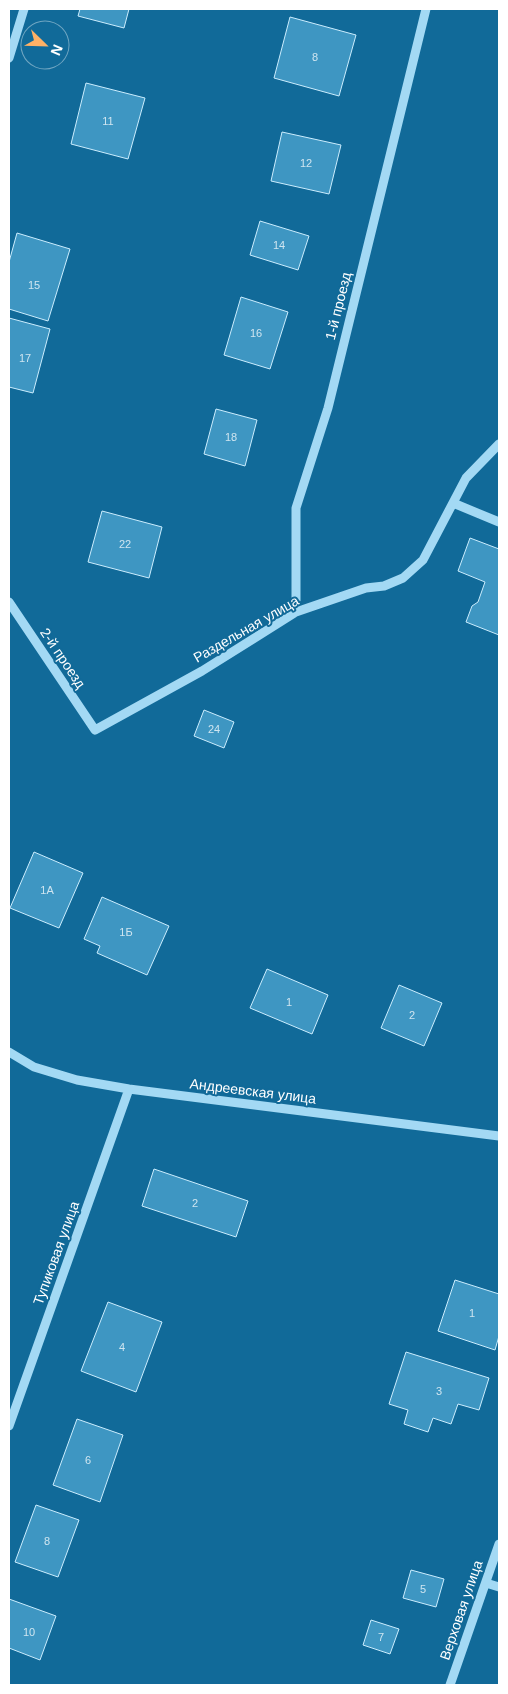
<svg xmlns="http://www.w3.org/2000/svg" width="508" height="1694" viewBox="0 0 508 1694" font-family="Arial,sans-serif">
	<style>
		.building { fill: #3e96c2; stroke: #cbedfe }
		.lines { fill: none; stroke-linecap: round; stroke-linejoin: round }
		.minor { stroke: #a3d9f4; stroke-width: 9 }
		.labels { text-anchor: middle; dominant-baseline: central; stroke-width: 4; stroke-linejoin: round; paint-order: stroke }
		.number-label { font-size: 11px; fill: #cfe5f0 }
		.street-label { font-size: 14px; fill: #fff; stroke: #116a99 }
	</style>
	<rect width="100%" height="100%" fill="#116a99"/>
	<path class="building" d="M80,9H129L124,28L78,16Z
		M290,17L356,35L339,96L274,78Z
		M86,83L145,98L128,159L71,144Z
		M282,132L341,145L329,194L271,181Z
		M260,221L309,236L298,270L250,255Z
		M17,233L70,249L48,321L9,309V262Z
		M241,297L288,312L270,369L224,355Z
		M9,318L50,329L33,393L9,387Z
		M216,409L257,420L245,466L204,454Z
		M102,511L162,527L149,578L88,562Z
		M470,538L499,549V635L466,622L472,606L478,602L485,582L458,571Z
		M204,710L234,722L224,748L194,736Z
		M34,852L83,873L59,928L10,908Z
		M102,897L169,926L147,975L97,953L100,946L84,939Z
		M267,969L328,995L312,1034L250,1008Z
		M399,985L442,1003L424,1046L381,1028Z
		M154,1169L248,1201L236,1237L142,1206Z
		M455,1280L499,1294V1336L495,1350L438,1331Z
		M108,1302L162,1322L136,1392L81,1371Z
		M406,1352L489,1378L479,1410L458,1404L451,1424L433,1418L428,1432L404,1424L408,1410L389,1404Z
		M77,1419L123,1435L100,1502L53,1485Z
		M36,1505L79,1520L58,1577L15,1562Z
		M411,1570L444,1579L436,1607L403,1598Z
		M9,1599L56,1616L40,1660L9,1648Z
		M371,1620L399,1629L390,1654L363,1645Z"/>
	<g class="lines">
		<path class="minor" d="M9,58L24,9
			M453,503L499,522
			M9,602L95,730L202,671L296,612L366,588L384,586L403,578L423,560L466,478L499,444
			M296,612V508L328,408L426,9
			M9,1052L34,1067L77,1080L129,1089L499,1136
			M9,1426L129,1089
			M486,1583L499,1587
			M450,1685L499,1544"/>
	</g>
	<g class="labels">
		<g class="number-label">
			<text x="315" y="57">8</text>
			<text x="108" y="121">11</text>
			<text x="306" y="163">12</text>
			<text x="279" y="245">14</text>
			<text x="34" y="285">15</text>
			<text x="256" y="333">16</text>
			<text x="25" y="358">17</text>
			<text x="231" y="437">18</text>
			<text x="125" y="544">22</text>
			<text x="214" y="729">24</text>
			<text x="47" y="890">1А</text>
			<text x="126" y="932">1Б</text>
			<text x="289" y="1002">1</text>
			<text x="412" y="1015">2</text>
			<text x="195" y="1203">2</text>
			<text x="472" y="1313">1</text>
			<text x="122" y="1347">4</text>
			<text x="439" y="1391">3</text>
			<text x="88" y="1460">6</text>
			<text x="47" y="1541">8</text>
			<text x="423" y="1589">5</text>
			<text x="29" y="1632">10</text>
			<text x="381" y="1637">7</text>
		</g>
		<g class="street-label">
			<text transform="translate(338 306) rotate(-76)">1-й проезд</text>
			<text transform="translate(246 629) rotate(-30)">Раздельная улица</text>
			<text transform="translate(63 658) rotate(56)">2-й проезд</text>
			<text transform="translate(253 1091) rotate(7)">Андреевская улица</text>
			<text transform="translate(56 1253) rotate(-70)">Тупиковая улица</text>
			<text transform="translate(461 1610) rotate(-71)">Верховая улица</text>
		</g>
	</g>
	<rect width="508" height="1694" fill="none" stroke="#ffffff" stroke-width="20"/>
	<g transform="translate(45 45) rotate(113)"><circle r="24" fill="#116a99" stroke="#70a6c2"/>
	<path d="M0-4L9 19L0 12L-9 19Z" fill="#ffb166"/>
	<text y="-8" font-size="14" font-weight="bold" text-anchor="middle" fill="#ffffff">N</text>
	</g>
</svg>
